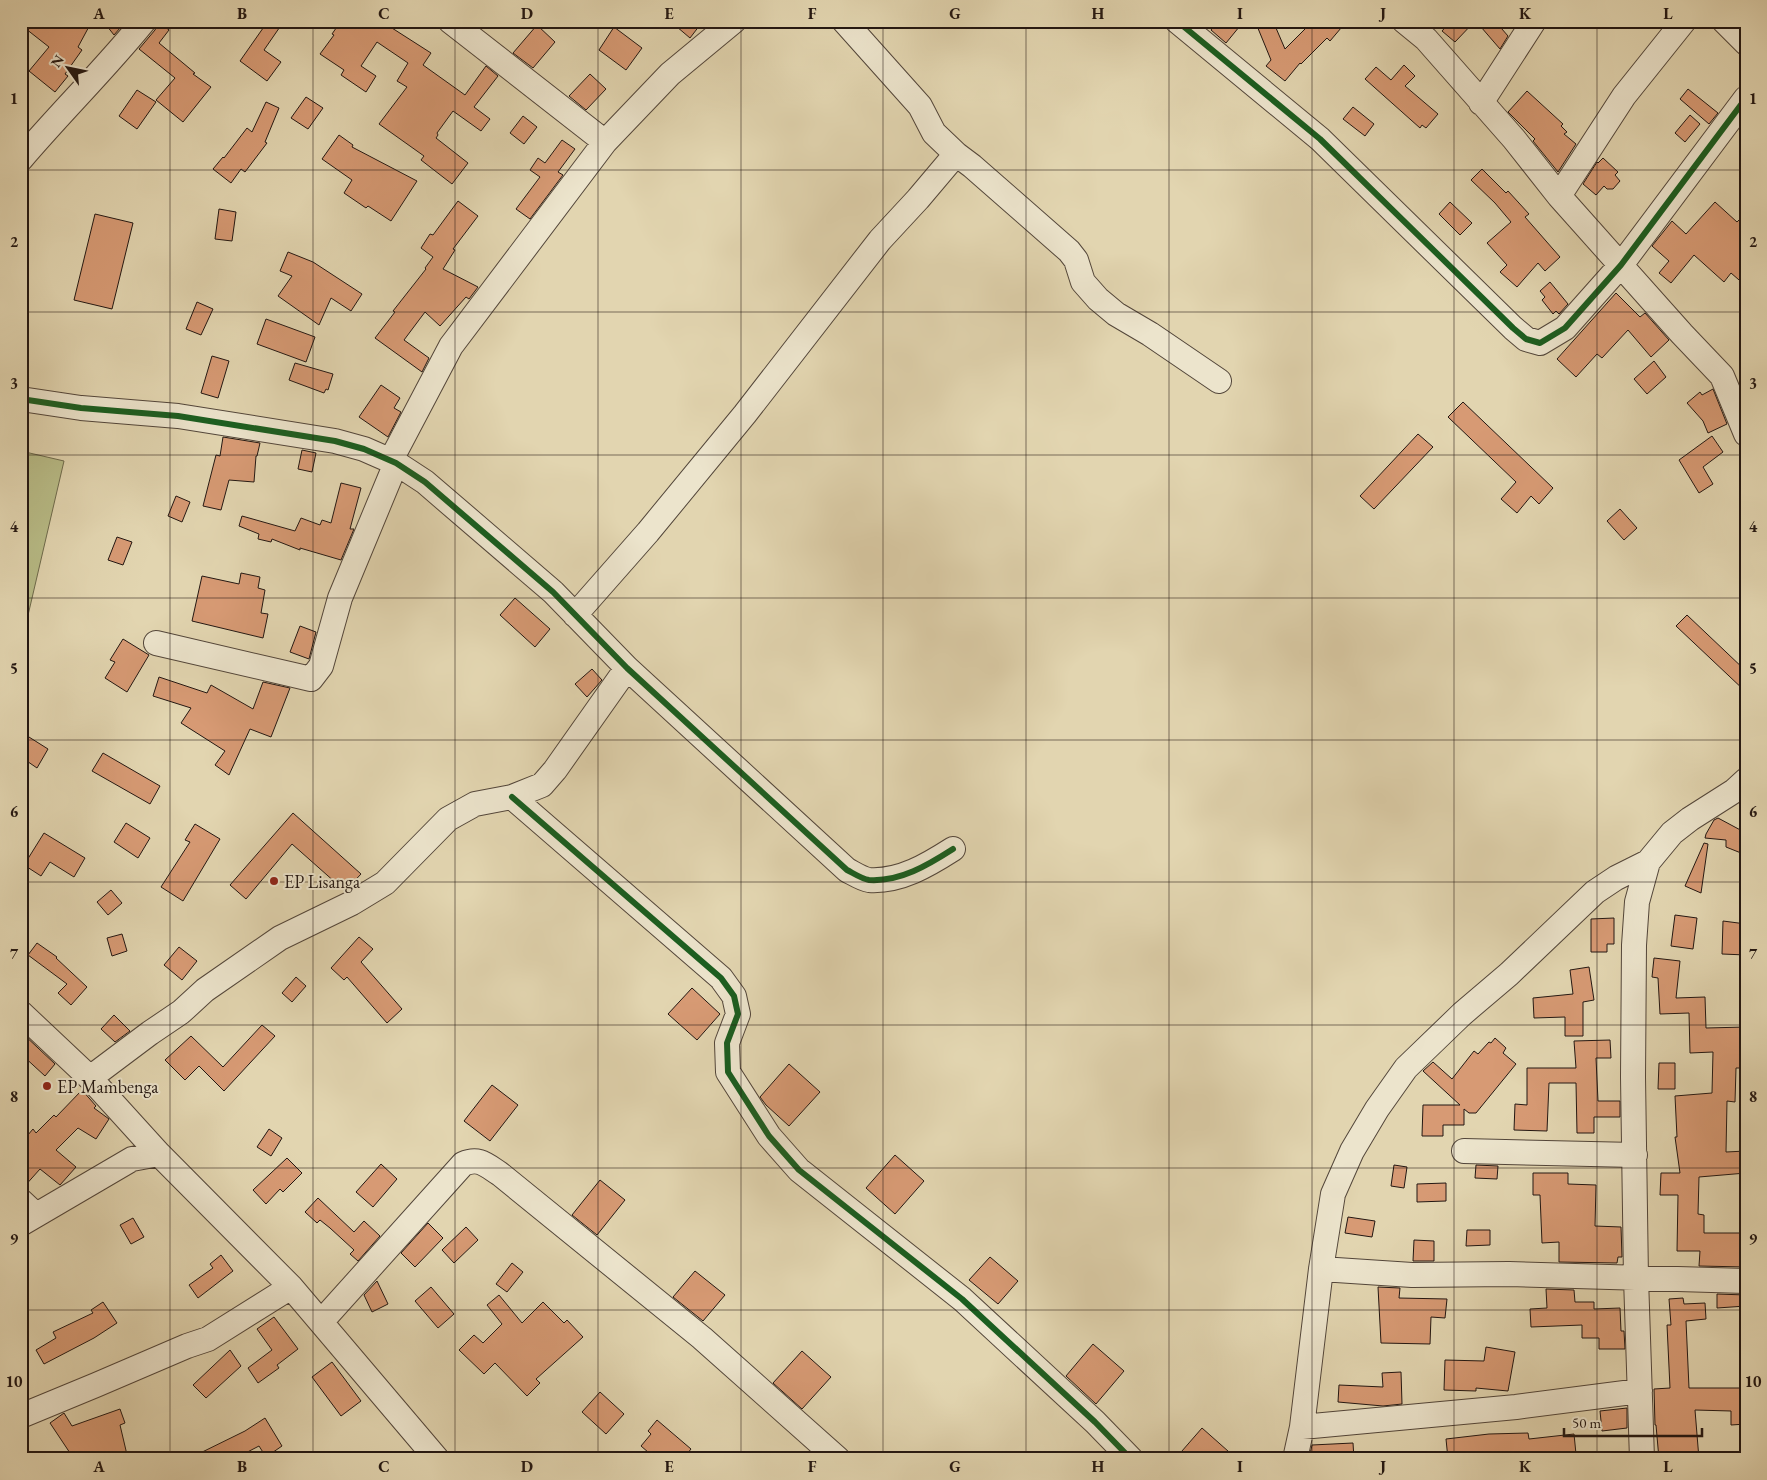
<svg xmlns="http://www.w3.org/2000/svg" width="1767" height="1480" viewBox="0 0 1767 1480" font-family="'EB Garamond',serif">
	<style>
		.green { fill: #b8bc87; stroke: #6e6a4c }
		.building { fill: #d79a74; stroke: #231712 }
		.lines { fill: none; stroke-linecap: round; stroke-linejoin: round }
		.minor-casing { stroke: #53463a; stroke-width: 26 }
		.minor { stroke: #ece4cc; stroke-width: 24 }
		.cycleway-casing { stroke: #ece4cc; stroke-width: 9 }
		.cycleway { stroke: #1b5e20; stroke-width: 6 }
		.grid { fill: none; stroke: #231712; stroke-width: 1; stroke-opacity: 0.55 }
		.poi-dot { fill: #8f2418; stroke: #ece4cc; stroke-width: 2 }
		.labels { text-anchor: middle; dominant-baseline: central; stroke-width: 4; stroke-linejoin: round; paint-order: stroke }
		.poi-label { font-size: 18px; fill: #231712; stroke: #ece4cc; text-anchor: start }
		.neatline { fill: none; stroke: #231712; stroke-width: 2 }
		.grid-label { font-size: 16px; text-anchor: middle; font-weight: bold; fill: #231712 }
	</style>
	<rect width="100%" height="100%" fill="#e2d5b0"/>
	<filter id="stains"><feTurbulence type="fractalNoise" baseFrequency=".004" numOctaves="4"/><feColorMatrix values="0 0 0 0 .2 0 0 0 0 .09 0 0 0 0 .02 0 0 0 .5 -.17"/></filter>
	<radialGradient id="worn" r=".72"><stop offset=".6" stop-color="#630" stop-opacity="0"/><stop offset="1" stop-color="#630" stop-opacity=".3"/></radialGradient>
	<path class="green" d="M21,451L64,461L22,641L21,640Z"/>
	<path class="building" d="M21,21H92L78,47L82,50L65,74L68,76L55,92L29,71L49,47L21,25Z
		M103,21H126L114,35Z
		M158,21L169,30L159,43L195,73L193,74L211,87L183,122L156,100L175,78L139,49L155,30Z
		M268,21H284L264,50L281,62L267,81L240,61Z
		M341,21H381L431,53L423,65L465,95L486,66L498,76L474,107L490,119L481,131L453,111L437,133L438,135L436,138L468,163L452,184L421,160L424,156L379,124L407,87L397,81L408,63L377,42L361,66L376,76L366,92L341,75L344,70L320,54L334,35L332,34Z
		M670,21H703L690,38Z
		M1218,21H1244L1226,43L1211,30Z
		M1255,21H1273L1285,49L1313,21H1347L1330,41L1327,38L1301,64L1300,63L1285,81L1266,66L1271,60Z
		M1451,21H1475L1455,42L1442,31Z
		M1489,21H1495L1508,36L1500,49L1481,27Z
		M537,25L555,42L533,68L513,53Z
		M614,27L642,48L626,70L599,50Z
		M1404,65L1415,76L1405,86L1438,114L1426,128L1422,125L1420,128L1365,79L1376,67L1391,80Z
		M590,74L606,89L586,110L569,96Z
		M1688,89L1718,113L1709,124L1680,99Z
		M137,90L156,102L137,129L119,116Z
		M1527,91L1563,124L1561,126L1567,132L1564,134L1576,144L1558,172L1533,141L1535,139L1508,112Z
		M306,97L323,108L308,129L291,118Z
		M266,102L279,108L265,142L267,143L245,172L241,169L231,183L213,169L223,157L224,158L247,128L252,132Z
		M1353,107L1374,124L1365,136L1343,119Z
		M1690,115L1700,124L1685,142L1675,133Z
		M523,116L537,127L524,144L510,133Z
		M339,135L353,145L352,147L417,181L391,221L368,206L366,208L344,193L352,180L322,159Z
		M562,140L575,149L558,172L563,175L530,219L516,209L540,177L530,170L538,158L545,163Z
		M1603,158L1618,172L1615,175L1620,181L1613,189H1607L1604,186L1596,195L1583,184L1597,162L1598,163Z
		M1482,169L1506,193L1508,191L1529,214L1525,217L1560,257L1545,271L1538,263L1517,287L1500,272L1507,265L1487,243L1511,222L1495,203L1471,180Z
		M458,201L478,216L453,249L455,250L443,269L478,287L469,299L466,297L440,326L425,312L404,340L429,358L422,372L375,338L395,312L393,311L426,269L425,268L433,257L421,248L430,234L433,235Z
		M1450,202L1472,223L1460,235L1439,214Z
		M1715,202L1737,222L1746,213V286L1731,273L1724,282L1694,255L1671,283L1659,273L1669,261L1652,246L1672,221L1686,234Z
		M219,209L236,212L232,241L215,239Z
		M95,214L133,223L112,309L74,300Z
		M288,252L313,262L362,294L351,311L331,298L319,325L278,296L292,276L280,271Z
		M1550,282L1568,304L1559,314L1556,311L1553,314L1542,300L1545,297L1540,291Z
		M1616,293L1640,317L1645,313L1669,340L1651,357L1628,330L1602,358L1597,354L1576,377L1557,359Z
		M197,302L213,309L201,335L186,329Z
		M266,319L315,337L306,362L257,344Z
		M212,356L229,361L218,398L201,393Z
		M1654,361L1666,377L1647,394L1634,379Z
		M295,363L333,374L328,390L326,389L324,393L289,380Z
		M381,385L400,398L394,408L401,412L388,437L359,417Z
		M1713,389L1727,424L1708,433L1703,421L1687,403L1700,392L1702,395Z
		M1463,402L1553,488L1539,504L1531,496L1517,513L1501,499L1516,482L1448,417Z
		M1418,434L1433,447L1374,509L1360,496Z
		M1712,436L1723,452L1703,467L1713,484L1699,493L1679,460Z
		M223,437L260,443L257,456H256L254,482L229,480L221,510L203,506L216,455L220,456Z
		M302,450L316,453L312,472L298,469Z
		M341,483L361,488L350,529H354L341,560L300,548V550L272,539L271,542L258,539L259,534L239,526L242,516L295,531L301,518L320,525L322,520L331,523Z
		M176,496L190,502L182,522L168,516Z
		M1620,509L1637,528L1624,540L1607,521Z
		M117,537L132,542L123,565L108,560Z
		M241,573L260,577L258,588L265,590L261,613L268,614L263,638L192,621L202,576L239,584Z
		M515,598L550,629L535,647L500,615Z
		M1687,615L1746,671V692L1676,626Z
		M300,626L316,632L309,659L290,652Z
		M123,639L149,655L127,692L105,678L115,662L110,660Z
		M592,669L602,680L587,697L575,684Z
		M159,677L207,693L211,685L253,709L263,682L290,688L271,737L250,729L229,775L215,765L225,751L181,723L191,708L153,696Z
		M21,732L48,749L37,768L21,757Z
		M103,753L160,786L150,804L92,771Z
		M293,813L361,874L345,891L292,844L246,899L230,885Z
		M1718,818L1746,833V855L1726,847V840L1705,838L1706,834L1714,820Z
		M126,823L150,838L138,858L114,842Z
		M195,824L220,839L183,901L161,887L190,842L185,840Z
		M44,833L85,858L74,877L50,862L41,876L24,865Z
		M1704,843L1708,844L1701,893L1685,886Z
		M111,890L122,903L108,915L97,902Z
		M1675,915L1697,918L1693,949L1671,946Z
		M1614,918V944H1607V952H1591V919Z
		M1723,921L1746,924V955L1722,954Z
		M122,934L127,951L112,956L107,938Z
		M359,937L373,949L361,962L402,1009L387,1023L347,977L344,980L331,968Z
		M37,943L57,957L56,958L87,987L71,1005L58,993L67,984L28,955Z
		M179,947L197,961L182,980L164,965Z
		M1654,958L1680,961L1676,998L1705,997L1706,1028L1746,1027V1068H1736L1735,1102L1727,1101L1726,1152L1746,1151V1173L1699,1177L1698,1214L1704,1215V1233H1746V1267L1699,1266L1700,1251H1677L1678,1195H1660L1661,1173H1680L1675,1137H1677L1675,1096L1712,1093L1713,1052L1690,1053L1689,1013L1660,1014L1658,978L1652,977Z
		M1589,967L1594,1000L1583,1002V1036H1565V1017L1534,1018L1533,998L1573,994L1570,970Z
		M296,977L306,986L292,1002L282,993Z
		M692,988L720,1014L697,1040L668,1014Z
		M114,1015L130,1031L115,1042L101,1029Z
		M262,1025L275,1036L224,1091L199,1066L185,1080L165,1060L191,1036L223,1067Z
		M21,1032L55,1064L45,1076L21,1054Z
		M1495,1038L1506,1048L1503,1053L1516,1064L1476,1113H1469L1464,1109V1125H1443V1136H1422L1423,1105H1460L1423,1071L1433,1062L1452,1079L1474,1051L1478,1054L1489,1042L1491,1043Z
		M1610,1040L1611,1058H1596L1598,1101H1620V1117H1594V1133H1577L1576,1083H1549L1547,1131L1514,1130L1515,1104L1527,1105V1068H1576L1574,1041Z
		M1659,1063H1675V1089H1658Z
		M789,1064L820,1092L789,1126L766,1105L760,1097Z
		M492,1085L518,1105L490,1141L464,1121Z
		M82,1090L96,1106L94,1108L109,1119L96,1139L78,1128L56,1150L76,1167L60,1185L40,1169L23,1188H21V1143L33,1129L36,1133L54,1115L56,1117Z
		M269,1129L282,1138L271,1156L257,1147Z
		M895,1155L924,1181L895,1214L866,1188Z
		M287,1158L302,1173L283,1192L280,1189L266,1204L253,1190Z
		M381,1164L397,1179L373,1207L356,1192Z
		M1394,1165L1407,1167L1404,1188L1391,1186Z
		M1476,1165L1498,1166L1497,1179L1475,1178Z
		M1533,1173H1568V1184L1596,1185L1595,1226L1621,1227L1622,1257H1618L1617,1263L1559,1262V1242L1542,1243L1540,1195H1533Z
		M600,1180L625,1200L597,1235L572,1215Z
		M1446,1183V1201L1417,1202V1184Z
		M318,1198L354,1232L364,1221L380,1236L358,1261L350,1254L354,1250L330,1228L320,1220L317,1223L305,1212Z
		M1348,1217L1375,1221L1372,1237L1345,1233Z
		M133,1218L144,1237L131,1244L120,1225Z
		M428,1223L443,1238L415,1267L401,1253Z
		M466,1227L478,1240L454,1263L442,1250Z
		M1467,1230H1490V1245L1466,1246Z
		M1414,1240L1434,1241V1261H1413Z
		M221,1255L233,1271L198,1298L189,1285L213,1268L210,1264Z
		M990,1257L1018,1281L998,1304L969,1280Z
		M512,1263L523,1272L507,1292L496,1284Z
		M695,1271L725,1295L703,1321L673,1297Z
		M377,1281L388,1304L372,1312L364,1295Z
		M431,1287L454,1314L438,1328L415,1301Z
		M1378,1287L1400,1288L1399,1298L1447,1299L1445,1318L1431,1317L1430,1344L1381,1343Z
		M1546,1289L1574,1290L1575,1302H1594V1309L1620,1308L1621,1331H1624L1625,1349H1599V1338H1582V1325L1531,1327L1530,1309L1547,1308Z
		M1717,1294L1746,1295V1306L1717,1308Z
		M499,1295L522,1323L543,1302L564,1323L567,1320L583,1337L536,1379L540,1383L527,1396L495,1363L484,1374L459,1350L474,1335L483,1343L502,1324L487,1305Z
		M1683,1298L1684,1304L1705,1303L1706,1319L1686,1321L1689,1388H1746V1424L1731,1425V1411L1695,1410L1699,1459H1659L1656,1425H1655L1654,1389L1670,1388L1667,1325H1671L1669,1299Z
		M103,1302L117,1323L94,1338L44,1364L36,1350L56,1338L53,1332L93,1313L91,1310Z
		M274,1317L298,1349L277,1365L279,1368L258,1383L248,1368L272,1350L257,1329Z
		M1093,1344L1124,1371L1096,1404L1066,1376Z
		M1486,1347L1515,1352L1508,1391L1476,1388V1391L1444,1390L1445,1360L1484,1361Z
		M230,1350L241,1366L206,1398L193,1385Z
		M802,1351L831,1377L802,1409L773,1383Z
		M332,1362L361,1401L341,1416L312,1377Z
		M1401,1372L1402,1404L1383,1406L1338,1402L1339,1385L1383,1387L1382,1373Z
		M600,1392L624,1414L606,1434L582,1412Z
		M1627,1408V1428L1602,1431L1600,1411Z
		M120,1409L125,1423L120,1425L128,1459H74L50,1423L64,1413L72,1426Z
		M265,1418L282,1446L266,1457L259,1446L234,1459H188L245,1431Z
		M657,1420L691,1449L683,1459H656L641,1446L651,1434L648,1431Z
		M1202,1428L1237,1459H1175Z
		M1528,1433L1529,1439L1574,1434L1576,1454L1556,1456V1459H1448L1446,1439L1489,1434Z
		M1353,1443L1354,1459H1309L1312,1445Z"/>
	<g class="lines">
		<defs>
			<path id="minor" d="M450,21L605,142
				M1177,21L1320,139L1513,328L1526,339L1540,343L1565,328L1621,265L1746,98
				M1404,21L1426,39L1514,139L1559,196L1682,334L1722,376L1746,434
				M1724,21L1746,43
				M1481,103L1534,21
				M956,154L972,166L1069,251L1076,260L1083,282L1098,299L1116,314L1150,334L1219,381
				M21,159C61,112 105,69 144,21
				M1559,196L1624,96L1684,21
				M21,399L81,408L178,416L335,441L364,449L396,463L425,482L553,592L627,668L847,870C853,873 862,879 869,880C900,882 928,865 953,849
				M391,460L451,346L605,142L670,74L734,21
				M575,615L648,532L745,414L880,240L918,199L956,154L934,133L920,106L844,21
				M156,643L311,679L321,666L340,598L396,463
				M512,797L721,978L734,996L738,1014L727,1043L728,1072L769,1136L799,1170L962,1299L1095,1422L1131,1459
				M21,1013L90,1078
				M1464,1151L1635,1155
				M159,1154L90,1078L150,1033L181,1012L205,990L280,938L352,903L385,883L448,819L475,804L512,797L542,785L555,770L627,668
				M21,1201L36,1215
				M21,1224L132,1159L159,1154L291,1287L437,1459
				M1321,1269L1412,1275L1509,1274L1746,1281
				M321,1322L463,1164C479,1157 486,1165 500,1174L702,1338L838,1459
				M21,1416L96,1385L187,1346L208,1339L291,1287
				M1302,1427L1516,1407L1640,1391
				M1295,1459L1302,1427L1321,1269L1333,1194L1352,1151L1377,1109L1406,1068L1462,1014L1509,974L1595,892L1616,878L1648,862
				M1642,1459L1636,1278L1633,1077L1634,945L1637,902L1648,862L1672,833L1690,819L1734,791L1746,780"/>
		</defs>
		<use href="#minor" class="minor-casing"/>
		<use href="#minor" class="minor"/>
		<defs>
			<path id="cycleway" d="M1177,21L1320,139L1513,328L1526,339L1540,343L1565,328L1621,265L1746,98
				M21,399L81,408L178,416L335,441L364,449L396,463L425,482L553,592L627,668L847,870C853,873 862,879 869,880C900,882 928,865 953,849
				M512,797L721,978L734,996L738,1014L727,1043L728,1072L769,1136L799,1170L962,1299L1095,1422L1131,1459"/>
		</defs>
		<use href="#cycleway" class="cycleway-casing"/>
		<use href="#cycleway" class="cycleway"/>
	</g>
	<path class="grid" d="M170,21V1459M313,21V1459M455,21V1459M598,21V1459M741,21V1459M883,21V1459M1026,21V1459M1169,21V1459M1312,21V1459M1454,21V1459M1597,21V1459M21,170H1746M21,312H1746M21,455H1746M21,598H1746M21,740H1746M21,882H1746M21,1025H1746M21,1168H1746M21,1310H1746"/>
	<g class="poi-dot">
		<circle cx="274" cy="881" r="5"/>
		<circle cx="47" cy="1086" r="5"/>
	</g>
	<g class="labels">
		<g class="poi-label">
			<text x="284" y="881">EP Lisanga</text>
			<text x="57" y="1086">EP Mambenga</text>
		</g>
	</g>
	<rect width="1767" height="1480" fill="none" stroke="#e2d5b0" stroke-width="55"/>
	<g transform="translate(68 68) rotate(303)" stroke="#ece4cc" stroke-width="4" paint-order="stroke">
	<path d="M0-4L9 19L0 12L-9 19Z" fill="#231712"/>
	<text y="-8" font-size="14" font-weight="bold" text-anchor="middle" fill="#231712">N</text>
	</g>
	<path d="M1564 1428v8h138v-8" fill="none" stroke="#231712" stroke-width="2.5"/>
	<text x="1572" y="1428" font-size="15" fill="#231712" stroke="#ece4cc" stroke-width="4" paint-order="stroke">50 m</text>
	<rect x="28" y="28" width="1712" height="1424" class="neatline"/>
	<g class="grid-label">
		<text x="99" y="19">A</text>
		<text x="242" y="19">B</text>
		<text x="384" y="19">C</text>
		<text x="527" y="19">D</text>
		<text x="669" y="19">E</text>
		<text x="812" y="19">F</text>
		<text x="955" y="19">G</text>
		<text x="1098" y="19">H</text>
		<text x="1240" y="19">I</text>
		<text x="1383" y="19">J</text>
		<text x="1525" y="19">K</text>
		<text x="1668" y="19">L</text>
		<text x="14" y="104">1</text>
		<text x="1753" y="104">1</text>
		<text x="14" y="247">2</text>
		<text x="1753" y="247">2</text>
		<text x="14" y="389">3</text>
		<text x="1753" y="389">3</text>
		<text x="14" y="532">4</text>
		<text x="1753" y="532">4</text>
		<text x="14" y="674">5</text>
		<text x="1753" y="674">5</text>
		<text x="14" y="817">6</text>
		<text x="1753" y="817">6</text>
		<text x="14" y="959">7</text>
		<text x="1753" y="959">7</text>
		<text x="14" y="1102">8</text>
		<text x="1753" y="1102">8</text>
		<text x="14" y="1244">9</text>
		<text x="1753" y="1244">9</text>
		<text x="14" y="1387">10</text>
		<text x="1753" y="1387">10</text>
		<text x="99" y="1472">A</text>
		<text x="242" y="1472">B</text>
		<text x="384" y="1472">C</text>
		<text x="527" y="1472">D</text>
		<text x="669" y="1472">E</text>
		<text x="812" y="1472">F</text>
		<text x="955" y="1472">G</text>
		<text x="1098" y="1472">H</text>
		<text x="1240" y="1472">I</text>
		<text x="1383" y="1472">J</text>
		<text x="1525" y="1472">K</text>
		<text x="1668" y="1472">L</text>
	</g>
	<rect width="100%" height="100%" filter="url(#stains)"/>
	<rect width="100%" height="100%" fill="url(#worn)"/>
</svg>
